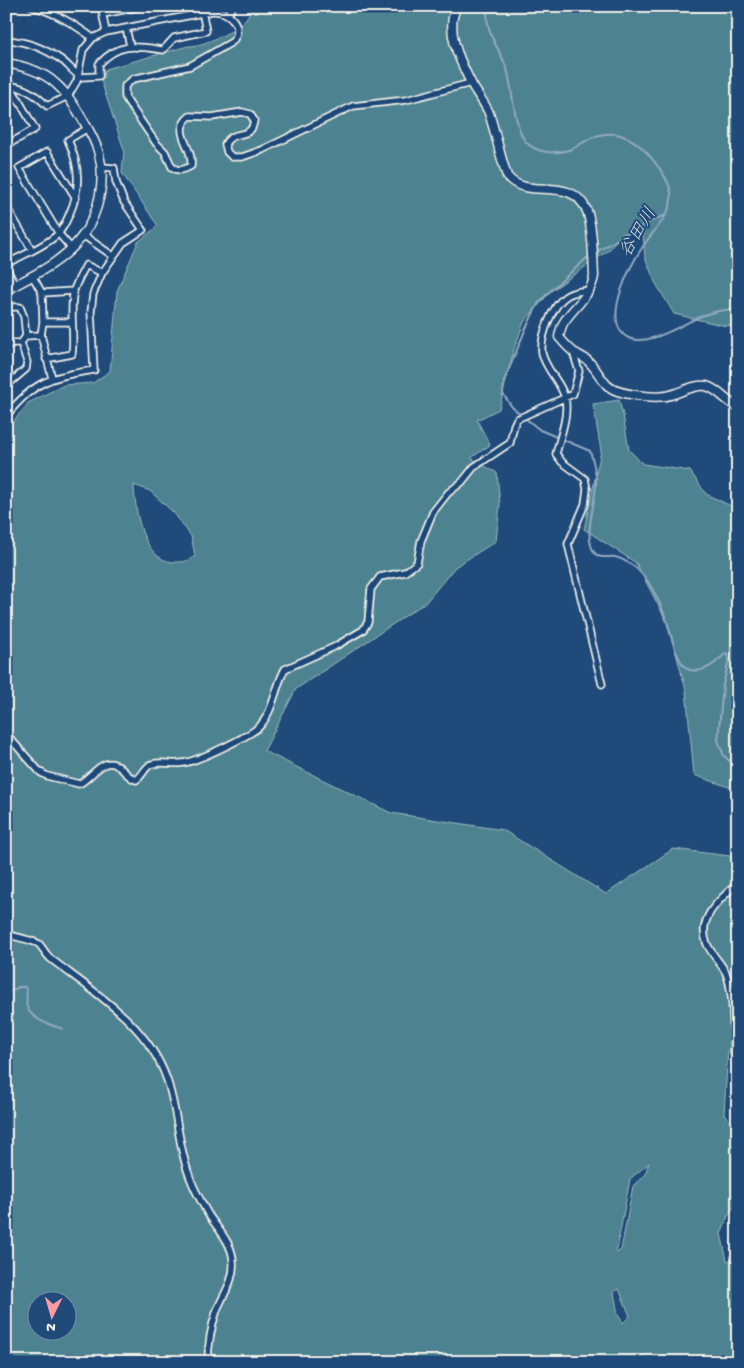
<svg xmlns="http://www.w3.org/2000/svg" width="744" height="1368" viewBox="0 0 744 1368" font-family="'Gochi Hand','Klee One',sans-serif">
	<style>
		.green { fill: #4e8391; stroke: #a1babc; fill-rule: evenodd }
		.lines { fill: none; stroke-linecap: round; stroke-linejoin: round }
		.stream { stroke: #92aac0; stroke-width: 2 }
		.street-casing { stroke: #f4f1e8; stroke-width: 9 }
		.secondary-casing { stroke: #f4f1e8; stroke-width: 11 }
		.street { stroke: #1f4a7a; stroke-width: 5.5 }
		.secondary { stroke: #1f4a7a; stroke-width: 8 }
		.labels { text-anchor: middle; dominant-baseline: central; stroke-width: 4; stroke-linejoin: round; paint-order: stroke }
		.water-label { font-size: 18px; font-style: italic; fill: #dcdfde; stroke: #1f4a7a }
	</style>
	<rect width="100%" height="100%" fill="#1f4a7a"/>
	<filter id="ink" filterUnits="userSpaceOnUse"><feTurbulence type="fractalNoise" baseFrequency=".02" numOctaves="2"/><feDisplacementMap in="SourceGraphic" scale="10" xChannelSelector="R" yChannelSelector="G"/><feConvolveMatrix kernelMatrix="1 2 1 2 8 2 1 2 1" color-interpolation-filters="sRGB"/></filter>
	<g filter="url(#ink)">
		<path class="green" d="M254,6H738V324L726,326L674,314L655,282L645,257L643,234L622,233L609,250L551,291L524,322L514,349L499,409L477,420L490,445L471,458L497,473L500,505L496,541L455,567L426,602L296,689L264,751L391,813L503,830L606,894L673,849L738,857V1043L728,1049L724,1114L734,1125L738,1126V1201L728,1216L721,1234L727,1260L738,1263V1362H657L654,1355H644L642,1357L646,1362H6V431L28,403L64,385L93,383L110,371L117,291L138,242L158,226L122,173L124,150L101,81L106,69L188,46C199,47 223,36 233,30C242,25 249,15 254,6ZM134,485L150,491L174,513L191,536L195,556C187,562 184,562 174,562C142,561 135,509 134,485ZM649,1163L645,1174L633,1186L621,1250L616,1253L630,1179ZM619,1289L630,1316L623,1323L618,1315L614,1292ZM38,1300H68V1330H38Z
			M619,400L623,415L629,450L643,464L690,471L706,494L731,506L738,518V790L694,775L686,690L668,624L636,563L584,529L601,451L593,404Z"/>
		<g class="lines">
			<path class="stream" d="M488,6C483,35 502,49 508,73C513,94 513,116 522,136C531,154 555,155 572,149C578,146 583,142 589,139C613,128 631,135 648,154C657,165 669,179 671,193C673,215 654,229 644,245C631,264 603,316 624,335C644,352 684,322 704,315C715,311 727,309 738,310
				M596,252C619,239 641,224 666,215
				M521,415L512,407L503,394L504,381L526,328L538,304L549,292L588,257
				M525,418L540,430L590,451C593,460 595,468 596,477C598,498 582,534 594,552C599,560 608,556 615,557C624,559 635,566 641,573C652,585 659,601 665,616C670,629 676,666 690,670C705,674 716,662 726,653L729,660L723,685L718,740L724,756L738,768
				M738,908L735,910V918L738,921
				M6,994L19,987H25C29,994 25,1000 27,1007C31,1020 52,1025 63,1029"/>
			<defs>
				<path id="street" d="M32,6C57,14 71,22 93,38
					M101,6L106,32
					M103,14L143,6
					M228,14L233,6
					M126,28L130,46
					M6,40C27,41 46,49 63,61C69,66 75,74 81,77L99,76V64C119,42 136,46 163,50L174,38L206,31L201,6
					M6,85C23,86 36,94 47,106L68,96L77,81L83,50L93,38L106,32L212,11C230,10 245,27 232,42L190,66L133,79L125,86V97L128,102L156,143L165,152L172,167C179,172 183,170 191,166C194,146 170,132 190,116L212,117L242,112L250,114L254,120C252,141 234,128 225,144L227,152L232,157H242L262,150L353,106L406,100L471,83
					M6,143L7,145L35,129L10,85
					M6,206L32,250
					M83,235L113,256
					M71,248L59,234L19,168L47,152L76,198
					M6,264C23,255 43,247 57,235C62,230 66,222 69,215C81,189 80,166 68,140L88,128
					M6,267L15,285
					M32,275L42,293L43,322L41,335L52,378
					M590,290C582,291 575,291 568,295C553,303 540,336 542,353C545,369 561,382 565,398C569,415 560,437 556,454L562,462L585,479L587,489L585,504L568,544L602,684
					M42,293L74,291
					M6,312L12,307H20L24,317L26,336
					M43,322H72
					M6,346L13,343H21L26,336L41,335
					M46,359L72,354C75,334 69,309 74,290C77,281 82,273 86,265L102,273
					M6,386L26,369L27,362L21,343
					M6,416C35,380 51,377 94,370L91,312L93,294L102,273L123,243L143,230L124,202L116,182L114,168L102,167
					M6,734L40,772L47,776L79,784C91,778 103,757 116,765C124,769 127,777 136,780C143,776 144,767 152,764C162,761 173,765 183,763C198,761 250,736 260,726C274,710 275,687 285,669L334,647L363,630L368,622L371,589L380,577L405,572L417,563L421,541L433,512L448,493L462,482L474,467L510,443L514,425L517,419L573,394L579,371L573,352
					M6,934C12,936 35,941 39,944C43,948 46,955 51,959C95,993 148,1024 167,1080C178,1112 178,1149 191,1180C195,1191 202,1203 208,1214C217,1228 232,1243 233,1260C235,1280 224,1293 217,1310C211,1327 208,1343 208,1362
					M734,1054C733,1033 734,991 726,973C721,963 712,955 707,944C696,918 721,898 738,883"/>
				<path id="secondary" d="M457,6C444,30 460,61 471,83C476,93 485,103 489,113C496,134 500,156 507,176C527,202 571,173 587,211C593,227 593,259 594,276C591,296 574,306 564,322C561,326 560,332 559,337C564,343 569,349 575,353C580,356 585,358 588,361C596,368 600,378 607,385C617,395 653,398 666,396C679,394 693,384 706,386C717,388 726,402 738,407
					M6,63C24,66 42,71 55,83C67,93 75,107 83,120C89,130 96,142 99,154C106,180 99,213 83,235C65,261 34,275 6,290"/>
			</defs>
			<use href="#street" class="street-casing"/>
			<use href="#secondary" class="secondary-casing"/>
			<use href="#street" class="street"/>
			<use href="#secondary" class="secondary"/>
		</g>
	</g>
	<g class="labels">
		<g class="water-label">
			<text transform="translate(639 233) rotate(-59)">谷田川</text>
		</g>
	</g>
	<rect width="744" height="1368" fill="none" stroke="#1f4a7a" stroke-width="25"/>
	<rect x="12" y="12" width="719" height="1343" fill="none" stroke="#f4f1e8" stroke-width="2" filter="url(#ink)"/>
	<g transform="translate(52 1316) rotate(185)"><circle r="24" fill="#1f4a7a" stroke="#748da6"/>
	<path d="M0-4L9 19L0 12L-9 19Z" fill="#ff9aa2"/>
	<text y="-8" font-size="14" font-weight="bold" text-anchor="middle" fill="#f4f1e8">N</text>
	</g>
</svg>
